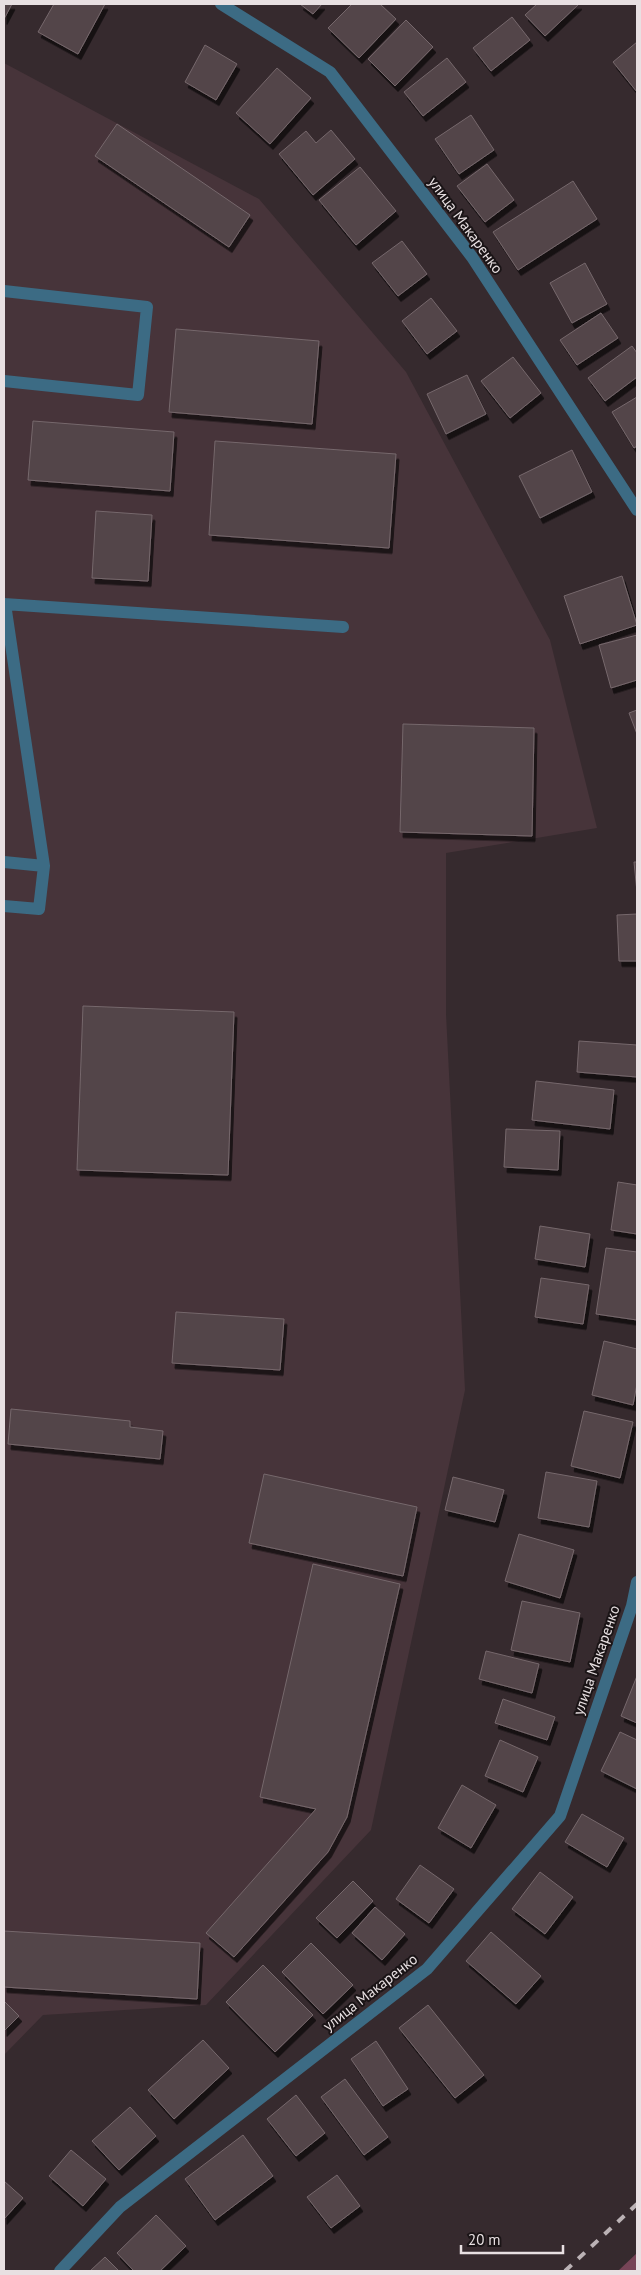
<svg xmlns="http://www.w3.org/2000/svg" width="641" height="2275" viewBox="0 0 641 2275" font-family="'PT Sans',sans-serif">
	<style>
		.built { fill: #47343a }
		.green { fill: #774457 }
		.building { fill: #524448; stroke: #76686c; filter: url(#shadow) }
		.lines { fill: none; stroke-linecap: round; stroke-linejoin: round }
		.minor { stroke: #3c6b84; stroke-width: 12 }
		.rail { stroke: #bbb2b5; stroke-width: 4; stroke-dasharray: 9 9; stroke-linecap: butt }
		.labels { text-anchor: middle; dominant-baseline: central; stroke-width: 4; stroke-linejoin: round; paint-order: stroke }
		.street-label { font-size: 15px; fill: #e8e0e2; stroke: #1a1416 }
	</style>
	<defs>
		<filter id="shadow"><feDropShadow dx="3" dy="5.5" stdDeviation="0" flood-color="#0009"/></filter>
	</defs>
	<rect width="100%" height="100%" fill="#362a2e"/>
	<path class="built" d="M4,63L259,199L406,372L550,640L597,828L446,853V1014L465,1390L371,1830L206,2005L43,2015L4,2055Z"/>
	<path class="green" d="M637,2253V2271H618Z"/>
	<path class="building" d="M4,4H12L4,19Z
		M54,4H105L78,54L38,32Z
		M300,4H322L313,14Z
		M352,4H380L396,19L359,58L328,28Z
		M537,4H579L545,36L525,15Z
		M512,17L530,40L491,71L473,48Z
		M406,20L433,47L395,86L368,59Z
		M637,42V92L613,62Z
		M205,45L237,64L216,100L185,82Z
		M447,58L466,82L423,116L404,92Z
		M277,68L311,98L270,144L236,113Z
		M471,115L494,150L459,174L435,139Z
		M117,124L250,215L229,247L95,156Z
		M331,130L355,159L313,195L279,154L306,131L316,143Z
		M487,164L514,200L485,222L457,186Z
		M360,167L396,211L356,245L319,200Z
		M573,181L597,219L518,270L493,232Z
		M402,241L427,274L398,296L372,263Z
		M585,263L607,304L572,323L550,283Z
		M431,298L457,331L427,354L402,321Z
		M601,313L618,338L577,365L560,340Z
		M176,329L319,341L312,424L169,412Z
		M632,346L637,353V377L605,401L588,378Z
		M513,357L541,393L510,418L481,381Z
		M467,375L486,414L446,434L427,394Z
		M637,397V446L634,448L612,412Z
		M33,421L174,432L170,491L28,480Z
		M215,441L396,454L389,548L209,535Z
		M572,450L592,492L540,518L519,476Z
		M96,511L152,515L148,581L92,578Z
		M622,576L637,625L580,644L564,596Z
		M637,635V680L611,688L599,645Z
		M637,710V734L629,713Z
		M403,724L534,728L532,836L400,832Z
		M634,862H637V892Z
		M637,914V961H619L617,915Z
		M83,1006L234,1012L228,1175L77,1170Z
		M579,1041L637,1045V1077L577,1072Z
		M536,1081L614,1090L610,1129L532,1120Z
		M506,1129L560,1131L558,1170L504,1167Z
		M618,1182L637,1185V1234L611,1230Z
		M540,1226L590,1234L585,1267L535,1259Z
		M606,1248L637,1252V1320L596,1314Z
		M541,1278L589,1285L583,1324L535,1317Z
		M176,1312L284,1319L280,1370L172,1363Z
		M604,1341L637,1349V1384L633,1405L592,1395Z
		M11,1409L130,1421V1427L163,1431L160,1459L8,1444Z
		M584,1411L633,1422L620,1478L571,1466Z
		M546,1472L597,1481L589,1527L538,1518Z
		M264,1474L417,1507L403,1576L249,1543Z
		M453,1477L504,1490L495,1522L445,1510Z
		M519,1534L574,1550L560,1598L505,1581Z
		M313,1564L400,1584L347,1817L328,1852L234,1957L206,1933L316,1809L260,1797Z
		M522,1601L580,1613L570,1662L511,1650Z
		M486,1651L539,1664L532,1693L479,1679Z
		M637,1676V1723L621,1716Z
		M503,1699L555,1717L547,1740L495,1723Z
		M620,1732L637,1740V1789L601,1771Z
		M500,1740L538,1757L523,1792L485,1776Z
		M462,1785L496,1805L471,1848L438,1828Z
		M582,1814L624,1838L607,1867L565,1842Z
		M420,1865L454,1889L429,1923L396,1899Z
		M540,1872L573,1897L545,1934L512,1909Z
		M353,1881L373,1901L337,1938L316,1918Z
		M375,1907L405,1934L382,1960L352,1933Z
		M4,1931L200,1943L197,1999L4,1987Z
		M491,1932L541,1976L516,2004L466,1961Z
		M311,1943L353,1985L323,2014L282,1972Z
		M263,1965L313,2015L275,2052L226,2002Z
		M4,2001L19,2016L4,2031Z
		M428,2005L484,2075L455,2098L399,2028Z
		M203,2040L229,2068L174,2119L148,2090Z
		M376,2041L408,2089L383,2106L351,2059Z
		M345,2079L388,2137L364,2155L321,2097Z
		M296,2095L325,2133L296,2156L267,2119Z
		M130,2107L156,2136L119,2170L92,2141Z
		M243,2135L273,2176L215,2220L185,2179Z
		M71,2150L106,2179L83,2206L49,2176Z
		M337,2175L360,2206L331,2228L307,2197Z
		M4,2181L23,2198L4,2219Z
		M156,2215L186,2246L160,2271H134L117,2253Z
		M105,2257L119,2271H90Z"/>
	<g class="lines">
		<path class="minor" d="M221,4L330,72L472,257L637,510
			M4,291L147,307L138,395L4,381
			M4,604L343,627
			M4,862L44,866
			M4,906L39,909L44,866L5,604
			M60,2271L120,2207L427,1969L560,1816L632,1606L637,1582"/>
		<path class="rail" d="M565,2271L637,2204"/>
	</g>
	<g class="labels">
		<g class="street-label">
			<text transform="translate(466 225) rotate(54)">улица Макаренко</text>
			<text transform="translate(596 1660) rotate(-71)">улица Макаренко</text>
			<text transform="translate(370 1992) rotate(-38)">улица Макаренко</text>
		</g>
	</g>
	<rect width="641" height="2275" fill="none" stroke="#e8e0e2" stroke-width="10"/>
	<path d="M461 2245v8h102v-8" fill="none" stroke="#e8e0e2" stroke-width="2.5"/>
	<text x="468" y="2245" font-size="15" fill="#e8e0e2" stroke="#1a1416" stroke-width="4" paint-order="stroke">20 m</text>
</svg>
